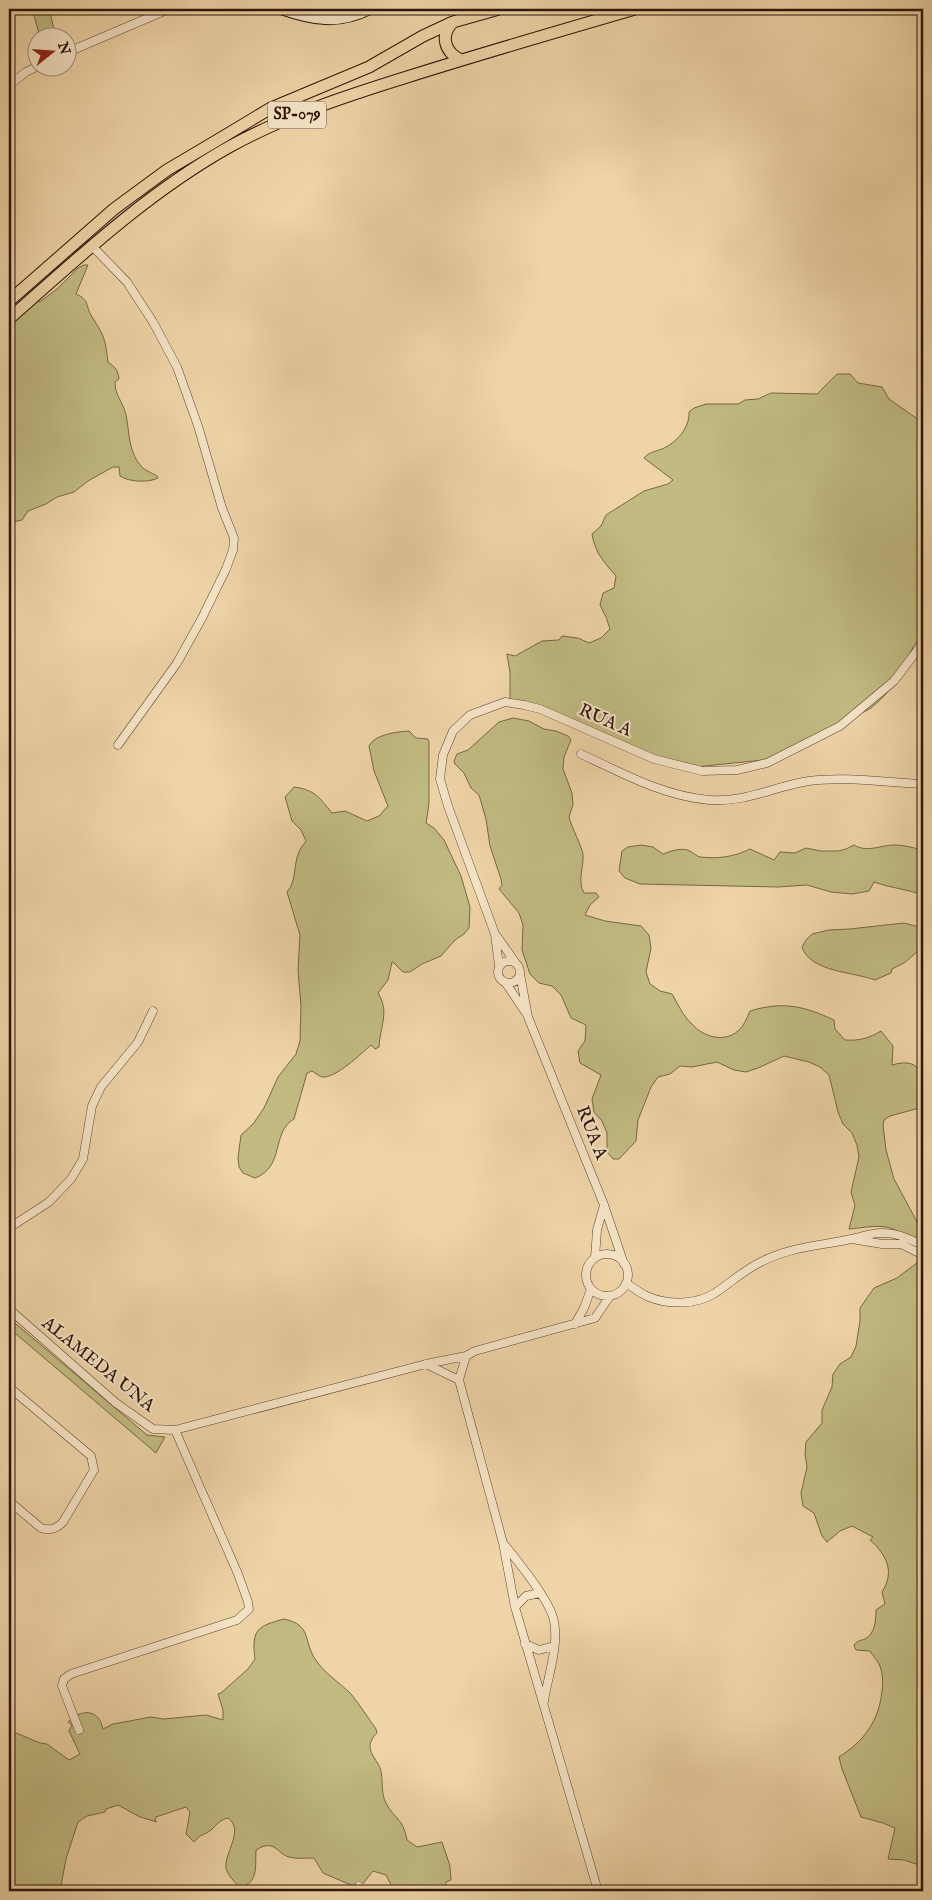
<svg xmlns="http://www.w3.org/2000/svg" width="932" height="1900" viewBox="0 0 932 1900" font-family="'IM FELL English',serif">
	<style>
		.green { fill: #c1bb82; stroke: #766845 }
		.lines { fill: none; stroke-linecap: round; stroke-linejoin: round }
		.street-casing { stroke: #5c4430; stroke-width: 9 }
		.secondary-casing { stroke: #2b1408; stroke-width: 12 }
		.primary-casing { stroke: #2b1408; stroke-width: 13 }
		.street { stroke: #f5e3c6; stroke-width: 8 }
		.secondary { stroke: #f5e3c6; stroke-width: 10 }
		.primary { stroke: #efd4a7; stroke-width: 11 }
		.labels { text-anchor: middle; dominant-baseline: central; stroke-width: 4; stroke-linejoin: round; paint-order: stroke }
		.shield { fill: #f5e3c6; stroke: #685241; stroke-width: 1 }
		.shield-label { font-size: 16px; font-weight: bold; fill: #2b1408 }
		.street-label { font-size: 18px; fill: #2b1408; stroke: #f5e3c6 }
	</style>
	<rect width="100%" height="100%" fill="#efd4a7"/>
	<filter id="stains"><feTurbulence type="fractalNoise" baseFrequency=".004" numOctaves="4"/><feColorMatrix values="0 0 0 0 .2 0 0 0 0 .09 0 0 0 0 .02 0 0 0 .5 -.17"/></filter>
	<radialGradient id="worn" r=".72"><stop offset=".6" stop-color="#630" stop-opacity="0"/><stop offset="1" stop-color="#630" stop-opacity=".3"/></radialGradient>
	<path class="green" d="M32,9H49L56,37H40Z
		M84,265H88L76,294C90,300 85,305 91,315C104,336 105,337 108,362C115,367 118,370 119,379L115,382C115,395 121,399 125,411C130,429 127,450 141,466C144,470 152,473 157,476L158,478C148,483 129,482 120,476L119,467H113L88,481L74,492L57,497L46,504L28,511L22,520L9,523V325L28,304L41,301L57,289L78,268Z
		M837,374H850L858,383L882,387L889,399L919,420L923,429V633L913,647L898,681L880,700L871,708L793,750L763,760L695,767L659,759L558,714L510,703V672L507,654L515,656L542,641L559,640L562,636L578,638L589,643L601,638L610,629L606,617L600,605L603,593L614,588L616,576C604,562 595,553 592,534L601,526L606,515L644,491L668,484L673,480L644,458C649,452 654,452 662,449C676,443 690,428 689,412L694,408L706,404H738L745,400L758,399L771,393L817,394Z
		M513,718L529,721L544,729L556,731L568,736L571,740L564,757L563,769L572,793L573,805L569,817C571,826 582,847 583,854C584,868 577,881 584,893H596L599,897L590,905L585,915L605,921L641,926L649,935L651,948L646,972L650,984L660,991L672,994C678,1004 683,1016 692,1024C703,1037 724,1043 738,1031C744,1026 747,1018 750,1011C783,1001 804,1006 834,1020L835,1029L845,1040C860,1041 869,1038 881,1031L893,1046L892,1065C926,1055 923,1082 923,1107L890,1116L884,1120L883,1125L886,1150L894,1179L923,1233V1244C912,1243 905,1235 895,1230C881,1223 864,1228 849,1229L855,1205L851,1192L859,1157L857,1145L852,1133L843,1124L838,1112L829,1075L820,1067L809,1062L784,1056L758,1068L746,1072L734,1070L717,1062L692,1067L680,1066L670,1074L658,1077L651,1087L638,1120L636,1141L619,1159H613L607,1152V1133L602,1121L594,1112L592,1099L601,1075L580,1063L578,1051L585,1041L586,1025L571,1018L561,995L552,986L539,983L530,974L522,950L523,925L519,913L499,889L502,885L501,879L490,846L486,819L479,795L471,788L464,773L455,764L454,761L457,754L468,750L499,722Z
		M409,731L416,738L428,739L429,742V804L426,823L434,828L444,840L461,876L470,907L469,928L464,934L455,940L441,956L422,964L410,972H403L394,963L392,962L388,980L378,993C390,1012 380,1026 379,1047L375,1049L371,1045C362,1053 335,1079 322,1077C319,1076 315,1073 312,1071L307,1073L294,1119C271,1132 285,1167 255,1178L243,1173L239,1167L238,1158L241,1135L253,1124L264,1108L278,1077L296,1054L300,1041L301,1006L298,970L300,935L287,892C297,881 293,865 299,852C300,848 304,845 306,841L301,830L292,821L285,797L294,787C315,790 319,797 332,813L345,811L367,821L379,816L388,806L374,771L369,746C375,734 397,732 409,731Z
		M641,845L653,847L663,854C671,851 682,847 690,851C694,853 696,856 700,857C718,859 734,857 750,849L774,860L780,852L795,853L806,848L821,851H838L846,849L854,845C867,853 881,845 895,845C904,845 914,848 923,850V895C907,889 890,888 874,882L869,891L852,894L831,892L807,885L778,887L640,884L625,878L619,871L622,851L628,847Z
		M904,923L923,928V947L904,963L892,969L891,973L875,980C854,972 810,972 802,947L806,940L812,934L829,930L850,929Z
		M918,1262L923,1264V1330L917,1340L923,1345V1457L921,1475L923,1484V1863L916,1864L904,1860L888,1859L895,1828L883,1823L861,1817L842,1769L839,1757C864,1741 879,1721 882,1691C883,1682 883,1672 879,1664C877,1660 873,1656 870,1651L856,1650L854,1645C858,1640 860,1641 865,1639C875,1634 876,1620 876,1610L885,1604L882,1592C895,1572 887,1555 870,1540L873,1537L852,1526L840,1531L827,1542L822,1536L814,1513L803,1506L801,1493L807,1467L805,1454L806,1442L822,1423V1410L832,1387L833,1374L840,1364L851,1357L856,1346L860,1321V1308L874,1288L897,1278Z
		M9,1318L147,1435L165,1437L156,1453L9,1328Z
		M284,1619C312,1625 303,1640 315,1659C324,1673 339,1682 351,1694C360,1705 368,1718 376,1729L377,1733C373,1737 370,1741 370,1747C370,1754 378,1762 380,1768C384,1779 380,1792 386,1803C395,1820 403,1818 407,1840L417,1847L442,1842L450,1866L451,1880L446,1882L445,1891H394L386,1875L373,1871L361,1886L351,1885L323,1873L314,1858C306,1858 296,1859 289,1857C277,1854 275,1838 256,1850C255,1867 259,1882 240,1888C235,1882 228,1876 226,1868C224,1853 245,1830 228,1818C220,1820 217,1824 211,1830C205,1835 200,1834 194,1842L186,1834L190,1812L186,1807L156,1817L155,1820L157,1822L140,1817L118,1805L106,1809L105,1812L87,1816L78,1822L66,1859L60,1891H9V1730L40,1743L47,1744L69,1760L80,1754L69,1731L72,1725L68,1722C80,1709 99,1708 103,1729L113,1724L151,1717L164,1719L206,1715L223,1720V1710L218,1694L221,1693L248,1669L255,1659C251,1629 258,1626 284,1619Z"/>
	<g class="lines">
		<defs>
			<path id="street" d="M68,52L169,9
				M9,85L26,72L38,66
				M92,246L127,282L153,322L177,367L198,426L222,508L234,538L233,550L226,569L202,618L177,663L118,745
				M581,754C622,773 663,796 709,800C745,803 775,786 809,781C843,776 889,783 923,784
				M496,935L515,962
				M498 972a11 11 0 1 1 22 0a11 11 0 1 1-22 0Z
				M499,966L495,934L448,806L440,779L443,755L453,731L470,715L505,702L524,705L540,709L654,759L702,771L737,770L767,763L840,726L894,681L923,643
				M520,974L528,1017L604,1205L624,1264
				M505,982L526,1013
				M9,1228L49,1202L71,1179L83,1159L92,1106L101,1087L138,1042L153,1011
				M852,1239L882,1244H901L923,1255
				M586 1275a21 21 0 1 1 42 0a21 21 0 1 1-42 0Z
				M595,1258L597,1230L604,1205
				M626,1283C634,1288 641,1294 649,1297C669,1305 696,1305 715,1293C730,1283 743,1271 759,1263C788,1247 819,1246 851,1239C862,1237 872,1232 884,1233C899,1233 910,1240 923,1245
				M9,1309L116,1403L153,1429L175,1430L426,1364L466,1356
				M575,1324L584,1308L591,1289
				M426,1364L459,1380
				M9,1387L91,1456L94,1470L63,1522C56,1529 50,1531 41,1528L9,1501
				M504,1544C518,1562 550,1600 554,1621C559,1646 548,1676 544,1701
				M515,1607L526,1596L540,1593
				M525,1644L539,1650L554,1646
				M79,1730L62,1686L64,1679L71,1674L237,1620L249,1609L248,1602L238,1574L175,1430
				M356,1891L359,1886
				M598,1891L515,1607L503,1543L459,1380L466,1356L475,1351L595,1318L610,1296"/>
			<path id="secondary" d="M281,9C313,20 338,25 370,9"/>
			<path id="primary" d="M453,22C440,35 444,52 461,60
				M9,301L114,209L167,170L221,138L271,108L369,67L423,36L453,22L499,9
				M9,319C78,258 147,193 229,147C285,116 346,96 407,77C483,53 559,31 635,9"/>
		</defs>
		<use href="#street" class="street-casing"/>
		<use href="#secondary" class="secondary-casing"/>
		<use href="#primary" class="primary-casing"/>
		<use href="#street" class="street"/>
		<use href="#secondary" class="secondary"/>
		<use href="#primary" class="primary"/>
	</g>
	<g class="labels">
		<rect class="shield" x="268" y="101.5" width="58" height="27" rx="4"/>
		<g class="shield-label">
			<text x="297" y="115">SP-079</text>
		</g>
		<g class="street-label">
			<text transform="translate(605 721) rotate(24)">RUA A</text>
			<text transform="translate(591 1133) rotate(68)">RUA A</text>
			<text transform="translate(98 1365) rotate(39)">ALAMEDA UNA</text>
		</g>
	</g>
	<rect width="932" height="1900" fill="none" stroke="#efd4a7" stroke-width="30"/>
	<rect x="10" y="10" width="912" height="1880" fill="none" stroke="#2b1408" stroke-width="2.5"/>
	<rect x="15" y="15" width="902" height="1870" fill="none" stroke="#2b1408"/>
	<g transform="translate(52 52) rotate(73)"><circle r="24" fill="#f5e3c6" stroke="#a4907a"/>
	<path d="M0-4L9 19L0 12L-9 19Z" fill="#8f2418"/>
	<text y="-8" font-size="14" font-weight="bold" text-anchor="middle" fill="#2b1408">N</text>
	</g>
	<rect width="100%" height="100%" filter="url(#stains)"/>
	<rect width="100%" height="100%" fill="url(#worn)"/>
</svg>
